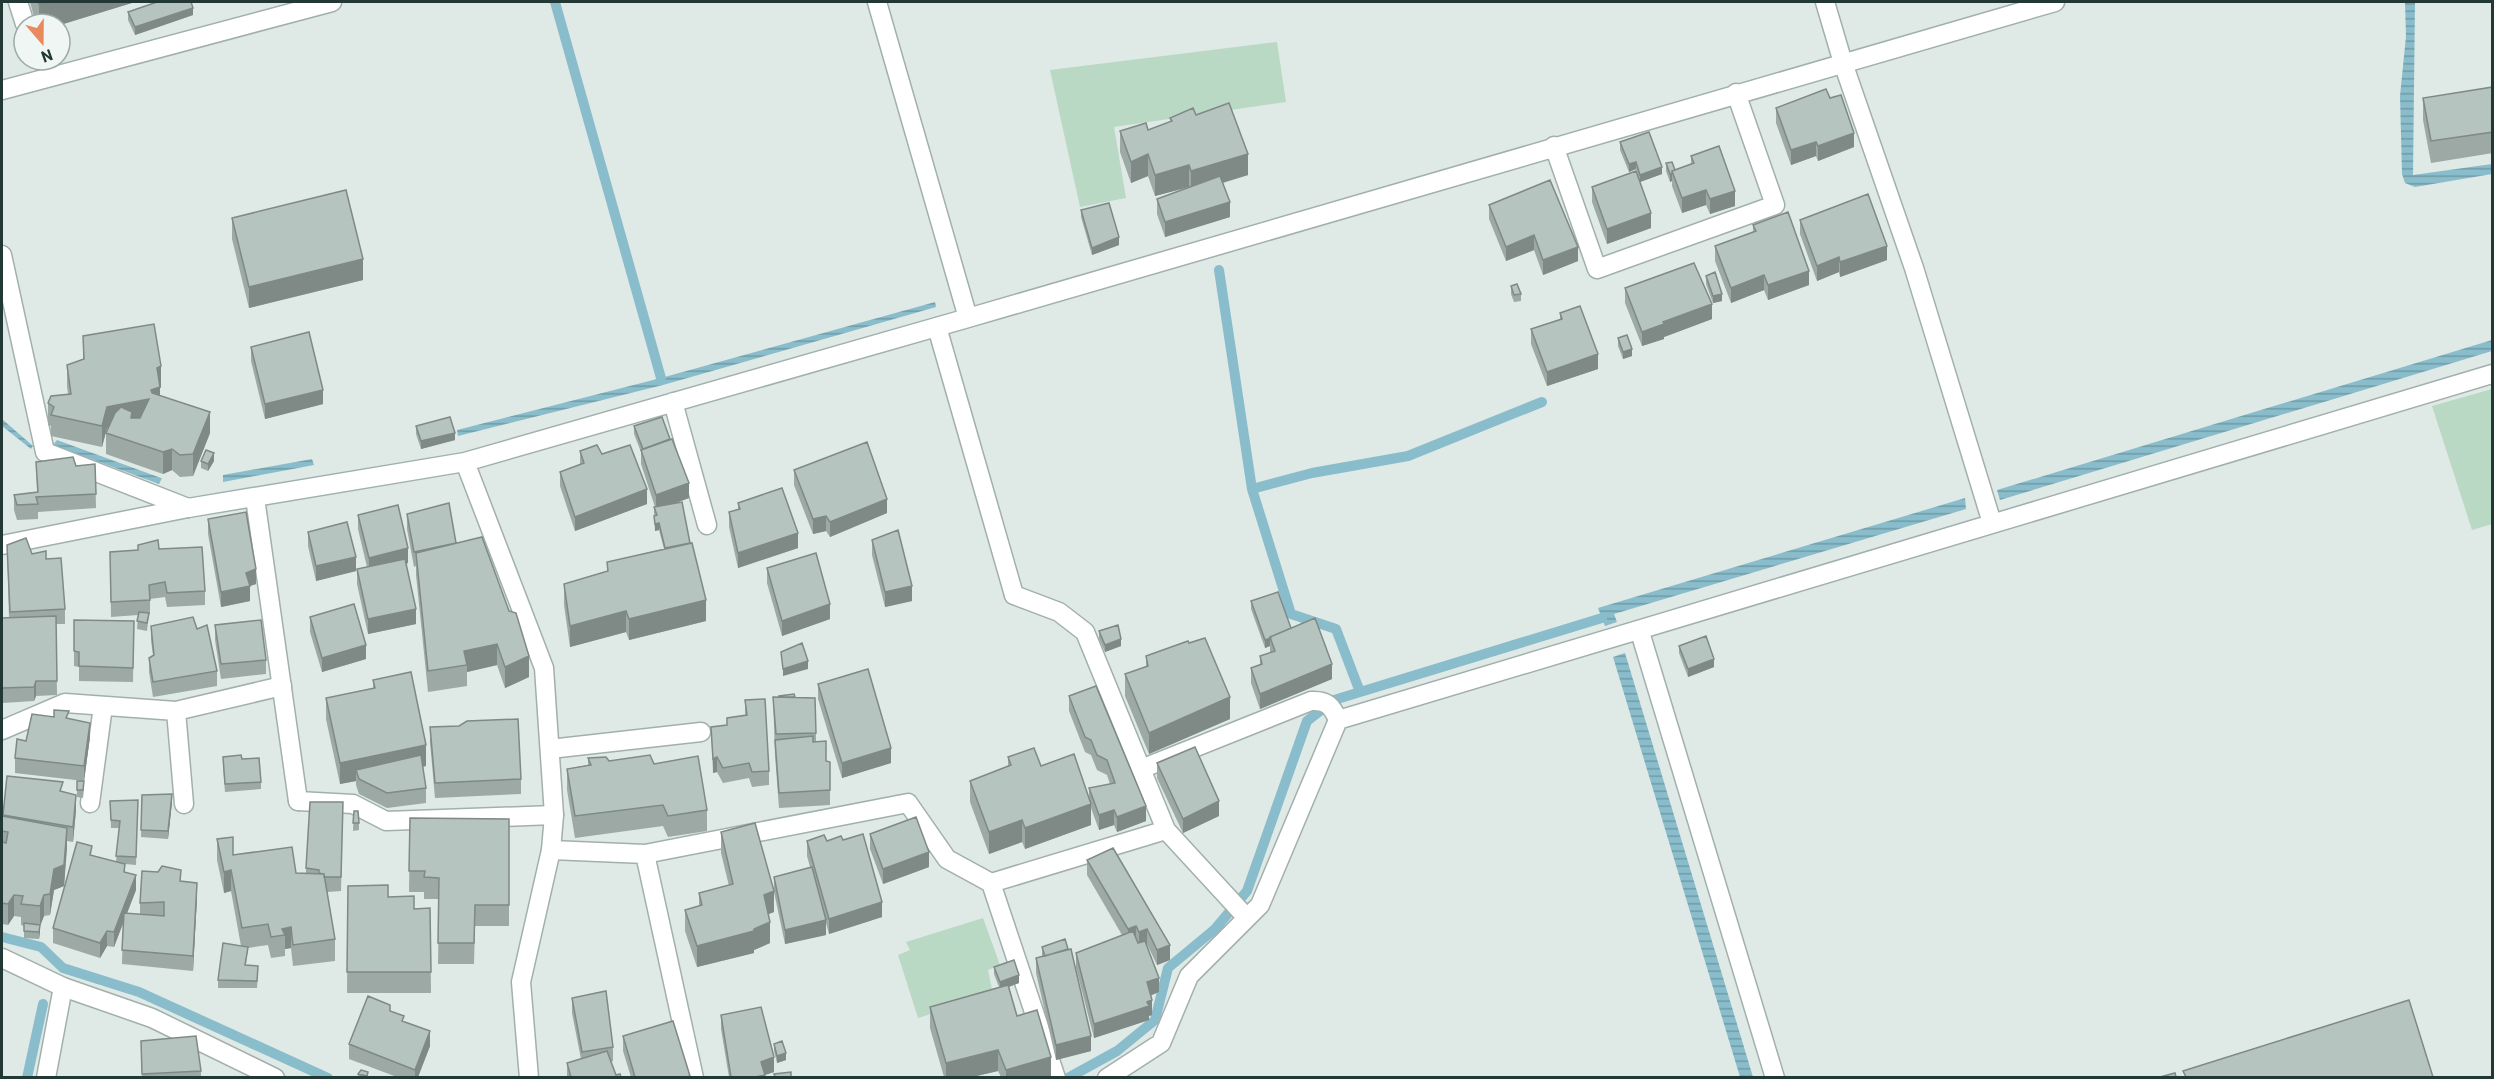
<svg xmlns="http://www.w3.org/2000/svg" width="2494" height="1079" viewBox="0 0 2494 1079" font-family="Barlow,sans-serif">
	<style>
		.garden { fill: #b9d9c4 }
		.water { fill: url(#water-rules) }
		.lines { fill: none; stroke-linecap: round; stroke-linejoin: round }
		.stream { stroke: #8abdcc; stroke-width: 10 }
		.service-casing { stroke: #a2b0ad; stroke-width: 21 }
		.minor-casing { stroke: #a2b0ad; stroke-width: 21 }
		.service { stroke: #fff; stroke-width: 18 }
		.minor { stroke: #fff; stroke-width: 18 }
		.wall { fill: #9ca9a4 }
		.shaded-wall { fill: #7f8986 }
		.building { fill: #b5c4bf; stroke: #7f8986; stroke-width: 1.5 }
	</style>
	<defs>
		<pattern id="water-rules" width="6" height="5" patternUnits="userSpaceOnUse" patternTransform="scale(1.5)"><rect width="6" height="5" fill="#8abdcc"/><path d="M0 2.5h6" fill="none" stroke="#709ba6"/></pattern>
	</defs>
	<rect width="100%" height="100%" fill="#dfe9e6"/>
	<path class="garden" d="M1277,42L1286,102L1114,127L1126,198L1080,207L1050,70Z
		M2492,389V524L2472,530L2432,406Z
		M983,918L1000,965L988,970L993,994L918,1018L898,955L910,950L906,942Z"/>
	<path class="water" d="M2405,2H2415L2413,175L2492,164V174L2415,187L2405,183L2402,174L2400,96L2406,36Z
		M935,302L936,307L663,385L458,436L457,430L661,378Z
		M2492,340V351L2000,500L1997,490Z
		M2,419L33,446L31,449L2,426Z
		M57,440L161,478H162L159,484L53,445Z
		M312,459L314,465L223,482V475Z
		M1965,498L1966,509L1614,614L1617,622L1605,626L1598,608Z
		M1625,653L1753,1077H1740L1613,657Z"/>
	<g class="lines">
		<path class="stream" d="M555,2L661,378
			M1219,270L1252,489L1291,614L1336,629L1360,692
			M1252,489L1312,473L1408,456L1542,402
			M2,937L41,947L63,968L139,992L328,1078
			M27,1078L43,1004
			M1068,1078L1117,1051L1155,1020L1168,968L1215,929L1247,891L1307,721L1334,700L1602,618"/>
		<defs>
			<path id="service" d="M18,2L25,24
				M2,255L45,452L188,508
				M937,327L1014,595
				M176,711L184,804
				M2,730L65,703L176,711L282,686
				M1141,769L1311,701C1327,700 1332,706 1338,720
				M298,801L353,804L386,821L554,815
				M90,803L103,706
				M551,850L645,854L908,803L947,859L991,883L1056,1078
				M645,854L694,1078
				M991,883L1166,830
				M2,958L63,987"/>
			<path id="minor" d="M877,2L968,318
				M1825,2L1843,63L1914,268L1992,523
				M2,90L332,2
				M1554,146L1597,269L1775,205L1736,93
				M673,402L707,525
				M465,462L544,668L554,815L551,850L521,982L529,1078
				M255,498L298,801
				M2,545L188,508L465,462L968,318L2055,2
				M1014,595L1059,612L1085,632L1166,830L1247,918L1189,976L1161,1043L1107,1078
				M1640,632L1775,1078
				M550,749L701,732
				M1247,918L1260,905L1338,720C1724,607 2108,488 2492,374
				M46,1078L63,987L152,1018L275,1078"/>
		</defs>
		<use href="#service" class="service-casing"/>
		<use href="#minor" class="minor-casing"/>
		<use href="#service" class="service"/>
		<use href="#minor" class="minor"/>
	</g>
	<path class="wall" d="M30,2H135L60,25L36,24Z
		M128,12L193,15L135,35L128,20Z
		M2493,87V153L2431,163L2423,120V98Z
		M1776,108L1854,147L1818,161L1816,156L1791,165L1776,123Z
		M1196,115L1248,175L1223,183L1230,217L1165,237L1157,214V199L1189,187L1155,196L1148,176L1131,183L1120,152V131L1148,130L1170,122V118Z
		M1620,142L1662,174L1640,182L1651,228L1607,244L1592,202V187L1639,179L1636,169L1629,172L1620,150Z
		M1691,156L1735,206L1710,214L1706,205L1682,213L1672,186V181L1670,182L1666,171V163L1675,170L1691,164Z
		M1489,205L1578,261L1543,275L1534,250L1506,261L1489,219Z
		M1081,210L1119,245L1092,255L1081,217Z
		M232,218L363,280L249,308L232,239Z
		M1800,220L1887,260L1840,277L1839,272L1817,281L1800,234Z
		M1753,225L1809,285L1768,300L1764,290L1731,303L1715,261V246L1753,232Z
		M1706,276L1722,301L1713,303L1706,284Z
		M1511,286L1521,294V301L1514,302L1511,294Z
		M1625,288L1712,319L1664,337V339L1642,346L1625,303Z
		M1560,313L1598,369L1547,386L1531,344V329L1560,319Z
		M83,336L161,387L160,388V396L210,433L193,476L180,477L172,470L163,474L106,454V433L108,428H107L102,447L51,436V426L48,425V403L68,394L67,386V365L83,359Z
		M1618,338L1632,356L1623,359L1618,346Z
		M251,347L323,404L265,419L251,361Z
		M416,426L455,440L421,449L416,434Z
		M634,426L689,498L673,504L690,543L706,621L629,640L626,632L570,647L564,605V584L607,571V562L664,549L659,530L655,531L654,516V507H655L641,464V452L634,434Z
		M580,451L602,454L647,504L575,531L560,486V472L580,465Z
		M201,461H214L208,471L201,468Z
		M36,462L76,466L95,464L96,508L38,512V519L17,520L14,510V495L37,492Z
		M794,470L887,513L830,537L826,531L813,534L794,485Z
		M738,503L798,548L738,568L729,527V512L738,509Z
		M407,514L456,543L509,611L529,677L505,688L497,665L467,672V686L428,692L416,575V566L414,567L407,529Z
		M358,515L408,563L406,564L416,624L368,634L357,584V569L367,567L358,529Z
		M208,519L256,584L250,586V601L221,607L208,534Z
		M308,532L356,571L316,581L308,546Z
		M872,540L912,601L885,607L872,555Z
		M7,545L46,559L65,609V624H56L57,695L36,696L34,701L2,703V611V618H9Z
		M159,549L205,591V605L167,607L165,597L150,599V614H149L147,631L137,629L138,615L111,617L110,552Z
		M767,568L830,619L782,636L767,583Z
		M1251,601L1291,628L1332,679L1260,709L1251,683V668L1260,665V656L1270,653V646L1265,648L1251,609Z
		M310,617L366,659L322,672L310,632Z
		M74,620L134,621L133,682L79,681V667L74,666Z
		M215,625L266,660V674L221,679L215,640Z
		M151,626L197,629L217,671V686L153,697L149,672V658L153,656L151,640Z
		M1099,631L1121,646L1105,652L1099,639Z
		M1679,646L1714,667L1688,677L1679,653Z
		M1146,656L1230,719L1149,754L1125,696V674L1146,667Z
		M373,680L426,766L422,767L426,788V803L387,808L359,794L356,785V781L340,784L326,719V698L373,688Z
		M818,684L891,763L842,778L818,699Z
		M1069,696L1146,821L1117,832L1114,825L1099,830L1091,808V825L1025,849L1022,842L989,854L970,802V781L1008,767V757L1041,766L1089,798V788L1110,784L1107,775L1097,770L1091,755L1085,752L1069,711Z
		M773,697H795L816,733V742L826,761L830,762V805L779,808L775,755Z
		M745,700L769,771V785L752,787L749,778L723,783L717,772L713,773L711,727L727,725V718L745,715Z
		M54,717L69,719L90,737L84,781L15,773V758L26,741Z
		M459,726L521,779V794L435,798L430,742V727Z
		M588,758L609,761L654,764L707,810V831L668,837L663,826L575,838L567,790V769L588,765Z
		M242,759L261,782V789L225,792L223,765Z
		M1157,763L1219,816L1183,833L1157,778Z
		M77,781L84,789L83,798L77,797Z
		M63,792L76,810L73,842L67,841L64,886L54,890L50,915L44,916L40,926V932L39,939L24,938V926L21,925V917L14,916L8,925L2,924V816H3Z
		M142,795L172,802L168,839L141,837Z
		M138,800L136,865L125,864V872L136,890L127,913L140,914V903L181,881L197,897L193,971L122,964L123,922L114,947L107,946L100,958L53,943V928L92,856L116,862L119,828H111L110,801Z
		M343,802L341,891L327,892L335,939V961L293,966L291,948L285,949V956L271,958L268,945L248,948L246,965L258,974L257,988H218V980L241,946L231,891L224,893L217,860V839L233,855L296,873H306V868Z
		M354,811L359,823V830L353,831Z
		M410,818L509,819V926H475L474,964H438L439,899H424V892H409Z
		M721,832L774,912L768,914L770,943L754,950V953L697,967L685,931V910L699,906V893L729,886L721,853Z
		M870,834L929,867L883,884L870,849Z
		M843,840L882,917L829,934L826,923V935L785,944L774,892V877L810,867L807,856V841H827Z
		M1113,848L1170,960L1157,965L1147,944L1159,992L1151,995L1152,1015L1149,1016V1020L1094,1038L1076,968V953L1122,935L1087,875V860Z
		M348,886L388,897L414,909L430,908L431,993H347Z
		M1042,947L1091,1051L1056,1060L1036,973V958L1042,956Z
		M994,967L1019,983L1009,987L1017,1016L1051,1077H1001L998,1071L972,1077H944L930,1028V1007L999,987L994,974Z
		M572,998L613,1047V1061L611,1062L616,1075L621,1077H567V1063L581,1059L572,1013Z
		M390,1011L430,1046L418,1077H397L349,1059V1044Z
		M721,1015L774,1072L765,1075V1077H729L721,1029Z
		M623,1036L690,1077H631L623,1051Z
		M141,1041L201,1071V1077H142Z
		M774,1044L786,1060L777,1063L774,1051Z
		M361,1070L368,1077H358V1074Z"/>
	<path class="shaded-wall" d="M47,2H135L60,25L39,24V4Z
		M193,8V15L135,35V27Z
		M1854,133V147L1818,161V146Z
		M1816,142V156L1791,165V150Z
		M1148,154V176L1131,183V162Z
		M1248,154V175L1191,192V171Z
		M1636,162V169L1629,172V164Z
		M1189,165V187L1155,196V175Z
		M1662,167V174L1640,182V175Z
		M1670,174H1672V181L1670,182Z
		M1706,190V205L1682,213V198Z
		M1735,191V206L1710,214V199Z
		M1230,202V217L1165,237V222Z
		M1651,213V228L1607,244V229Z
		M1534,235V250L1506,261V247Z
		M1119,237V245L1092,255V248Z
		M1887,246V260L1840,277V262Z
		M1578,247V261L1543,275V260Z
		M1839,257V272L1817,281V266Z
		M363,259V280L249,308V287Z
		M1809,271V285L1768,300V285Z
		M1764,275V290L1731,303V288Z
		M1722,294V301L1713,303V296Z
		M1712,304V319L1664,337V339L1642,346V332L1663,322Z
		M1632,349V356L1623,359V352Z
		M1598,354V369L1547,386V372Z
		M161,366V387L160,388V408L151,390L157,368Z
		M323,390V404L265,419V404Z
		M149,399V420L107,428L102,447V426L107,407Z
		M210,412V433L193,476V454Z
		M455,433V440L421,449V441Z
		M172,449V470L163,474V452Z
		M214,453V461L208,471V464Z
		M689,483V498L656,510V495Z
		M647,489V504L575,531V517Z
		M887,499V513L830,537V522Z
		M826,516V531L813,534V519Z
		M659,523V530L655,531V524Z
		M798,533V548L738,568V553Z
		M408,548V563L369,573V558Z
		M356,557V571L316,581V566Z
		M256,569V584L250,586V601L221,607V592L246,573Z
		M912,586V601L885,607V592Z
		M706,600V621L629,640V619Z
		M830,604V619L782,636V621Z
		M416,609V624L368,634V619Z
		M626,611V632L570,647V626Z
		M1121,639V646L1105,652V645Z
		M1270,639V646L1265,648V640Z
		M497,644V665L467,672V665L464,651Z
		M366,645V659L322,672V658Z
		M529,656V677L505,688V667Z
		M1714,659V667L1688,677V669Z
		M808,661V669L783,676V669Z
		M1332,664V679L1260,709V694Z
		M36,681V696L34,701V687Z
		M1230,697V719L1149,754V733Z
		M90,723V737L84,781V766Z
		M426,745V766L361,780L356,770V781L340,784V763Z
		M891,748V763L842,778V763Z
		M717,757V772L713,773V759Z
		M172,794V802L168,839V831Z
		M76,795V810L73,842V827Z
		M1219,801V816L1183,833V819Z
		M1091,804V825L1025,849V828Z
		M1146,806V821L1117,832V817Z
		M1114,810V825L1099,830V815Z
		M1022,820V842L989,854V832Z
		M67,828V849L64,886L54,890L50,915V894L54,869Z
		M929,852V867L883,884V869Z
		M231,870V891L224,893V872Z
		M136,875V890L114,947V932Z
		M197,883V897L193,971V956Z
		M774,891V912L764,916V895Z
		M14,895V916L8,925V904Z
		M44,895V916L40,926V932L39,939V932L40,926V906Z
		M882,902V917L829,934V919Z
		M826,920V935L785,944V930Z
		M770,922V943L754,950V953L697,967V946L754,929Z
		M1136,926V941L1128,944V929Z
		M291,927V948L285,949V935L282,929Z
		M1147,929V944L1139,947V932Z
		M107,931V946L100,958V943Z
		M1170,945V960L1157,965V950Z
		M1019,975V983L1000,990V982Z
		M1159,978V992L1147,997V982Z
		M1152,1000V1015L1149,1016V1020L1094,1038V1024Z
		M430,1031V1046L418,1077H415V1070Z
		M1091,1036V1051L1056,1060V1045Z
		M998,1050V1071L972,1077H946V1063Z
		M786,1053V1060L777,1063V1056Z
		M774,1057V1072L761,1076L765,1075V1077H755L761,1062Z
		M1051,1057V1077H1006V1070Z"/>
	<path class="building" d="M38,2H47L39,4Z
		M157,2H191L193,8L135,27L128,12Z
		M2493,87V132L2431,141L2423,98Z
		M1826,89L1830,98L1841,95L1854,133L1818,146L1816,142L1791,150L1776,108Z
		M1229,103L1248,154L1191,171L1189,165L1155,175L1148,154L1131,162L1120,131L1146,123L1148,130L1172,121L1170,118L1193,108L1196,115Z
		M1649,132L1662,167L1640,175L1636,162L1629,164L1620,142Z
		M1719,146L1735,191L1710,199L1706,190L1682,198L1672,171L1694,163L1691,156Z
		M1672,162L1675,170L1672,171V174H1670L1666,163Z
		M1636,171L1651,213L1607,229L1592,187Z
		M1220,176L1230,202L1165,222L1157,199Z
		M1550,180L1578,247L1543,260L1534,235L1506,247L1489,205Z
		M346,190L363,259L249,287L232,218Z
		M1868,194L1887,246L1840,262L1839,257L1817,266L1800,220Z
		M1109,203L1119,237L1092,248L1081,210Z
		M1788,212L1809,271L1768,285L1764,275L1731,288L1715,246L1756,231L1753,225Z
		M1694,263L1712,304L1663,322L1664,324L1642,332L1625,288Z
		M1715,272L1722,294L1713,296L1706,276Z
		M1517,284L1521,294L1514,295L1511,286Z
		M1580,306L1598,354L1547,372L1531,329L1562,319L1560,313Z
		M154,324L161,366L157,368L160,387L151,390L152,393L210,412L193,454L180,455L172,449L163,452L106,433L115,413L121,407L132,412L131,418H140L149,399L107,407L102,426L51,415L54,407L48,403L51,396L71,394L67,365L84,359L83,336Z
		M309,332L323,390L265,404L251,347Z
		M1627,335L1632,349L1623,352L1618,338Z
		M450,417L455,433L421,441L416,426Z
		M662,417L670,439L643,449L634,426Z
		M672,439L689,483L656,495L641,450Z
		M867,442L887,499L830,522L826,516L813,519L794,470Z
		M597,445L602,454L630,445L647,489L575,517L560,472L584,463L580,451Z
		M206,450L214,453L208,464L201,461Z
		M73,457L76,466L95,464L96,494L36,497L38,504L17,505L14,495L38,492L36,462Z
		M782,488L798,533L738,553L729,512L740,509L738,503Z
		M682,502L690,543L665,548L659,523L655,524L654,516L657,515L654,507Z
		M449,503L456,543L414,552L407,514Z
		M398,505L408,548L369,558L358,515Z
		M246,512L256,569L246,573L250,586L221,592L208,519Z
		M347,522L356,557L316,566L308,532Z
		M898,530L912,586L885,592L872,540Z
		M482,537L509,611L516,613L529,656L505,667L497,644L464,651L467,665L428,671L416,553Z
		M26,538L32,554L46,551V559L61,558L65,609L10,612L7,545Z
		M158,540L159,549L202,547L205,591L167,593L165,582L149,585L150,600L111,602L110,552L138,550V545Z
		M692,543L706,600L629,619L626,611L570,626L564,584L608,571L607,562Z
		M816,553L830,604L782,621L767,568Z
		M405,559L416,609L368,619L357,569Z
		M1278,592L1291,628L1270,637L1271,638L1265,640L1251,601Z
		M354,604L366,645L322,658L310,617Z
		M139,612L149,613L147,623L137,621Z
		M56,616L57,681H36L34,687L2,688V618Z
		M193,617L197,629L207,625L217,671L153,682L149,658L154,655L151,626Z
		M1315,618L1332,664L1260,694L1251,668L1262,664L1260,656L1275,651L1270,637Z
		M74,620L134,621L133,668L79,666V652L74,651Z
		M261,620L266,660L221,664L215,625Z
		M1118,625L1121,639L1105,645L1099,631Z
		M1706,636L1714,659L1688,669L1679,646Z
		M1205,638L1230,697L1149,733L1125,674L1148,666L1146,656L1188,641L1189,643Z
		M802,643L808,661L783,669L781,652Z
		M868,669L891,748L842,763L818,684Z
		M411,672L426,745L340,763L326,698L375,688L373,680Z
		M1096,686L1146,806L1117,817L1114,810L1099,815L1089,788L1115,783L1107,760L1097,755L1091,740L1085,737L1069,696Z
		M794,694L795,697H779V696Z
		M773,697L815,698L816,733L776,734Z
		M765,699L769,771L752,772L749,763L723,768L717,757L713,759L711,727L727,725V718L747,715L745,700Z
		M54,710L69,711L66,718L90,723L84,766L15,758L17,739L26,741L32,714L54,717Z
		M518,719L521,779L435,783L430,727L459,726L467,721Z
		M813,736V742L826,741V761L830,762V790L779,793L775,740Z
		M1195,747L1219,801L1183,819L1157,763Z
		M1034,748L1041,766L1074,754L1091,804L1025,828L1022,820L989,832L970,781L1011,765L1008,757Z
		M241,755L242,759L259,758L261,782L225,784L223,757Z
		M421,755L426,788L387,793L359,779L356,770Z
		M650,755L654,764L698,756L707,810L668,816L663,805L575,816L567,769L591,765L588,758L606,757L609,761Z
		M7,776L63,782L60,791L76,795L73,827L3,815Z
		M77,781H84L83,790H77Z
		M172,794L168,831L141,830L142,795Z
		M138,800L136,857L116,856L120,821L111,820L110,801Z
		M310,802H343L341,877H324V874L319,873V870L306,868Z
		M354,811H358L359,823H353Z
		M2,816L67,828L64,865L54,869L50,894L44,895L40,906L21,904L23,896L14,895L8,904L2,903V842L6,843L8,832L2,831Z
		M916,817L929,852L883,869L870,834Z
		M410,818L509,819V905H475L474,943H438L439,878L424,877L425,871H409Z
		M755,823L774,891L764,895L770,922L754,929V931L697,946L685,910L702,905L699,893L733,884L721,832Z
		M863,834L882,902L829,919L807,841L824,835L827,841L841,836L843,840Z
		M233,837V855L292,847L296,873L324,874L335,939L293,945L291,927L282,929L285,935L271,937L268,924L242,928L231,870L224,872L217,839Z
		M77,842L92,846L90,855L125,864L124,872L136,875L114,932L107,931L100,943L53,928Z
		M1113,848L1170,945L1157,950L1147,929L1139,932L1136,926L1128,929L1087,860Z
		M162,866L181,870L180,881L197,883L193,956L122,950L124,913L164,916V902L140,903L142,871L158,872Z
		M812,867L826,920L785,930L774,877Z
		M388,885V897L414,896V909L430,908L431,972H347L348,886Z
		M24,923L40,925L39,932L24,931Z
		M1133,931L1138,943L1145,941L1159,978L1147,982L1152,1000L1147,1002L1149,1006L1094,1024L1076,953Z
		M1065,939L1068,949L1045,956L1042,947Z
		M223,943L248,947L245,965L258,966L257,981L218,980Z
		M1071,949L1091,1036L1056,1045L1036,958Z
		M1014,960L1019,975L1000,982L994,967Z
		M1008,985L1017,1016L1037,1010L1051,1057L1006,1070L998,1050L946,1063L930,1007Z
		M606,991L613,1047L582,1052L572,998Z
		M368,996L390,1005V1011L404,1016L402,1021L430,1031L415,1070L349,1044Z
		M2409,1000L2433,1077H2186L2183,1071Z
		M761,1007L774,1057L761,1062L765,1075L755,1077H731L721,1015Z
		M673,1021L690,1076L686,1077H635L623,1036Z
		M196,1036L201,1071L142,1074L141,1041Z
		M782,1041L786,1053L777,1056L774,1044Z
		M607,1051L616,1075L620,1074L621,1077H571L567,1063Z
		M361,1070L368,1072L367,1076L358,1074Z
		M791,1072V1077H775L774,1074Z
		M2175,1073L2176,1077H2160Z"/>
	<rect width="2494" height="1079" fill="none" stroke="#213834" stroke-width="6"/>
	<g transform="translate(42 42) rotate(160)"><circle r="28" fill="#eff6f3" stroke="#9daaa7" stroke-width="1.5"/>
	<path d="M0-4.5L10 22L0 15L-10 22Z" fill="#e88a5e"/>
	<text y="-9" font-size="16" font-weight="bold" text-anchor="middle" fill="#213834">N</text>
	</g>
</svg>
